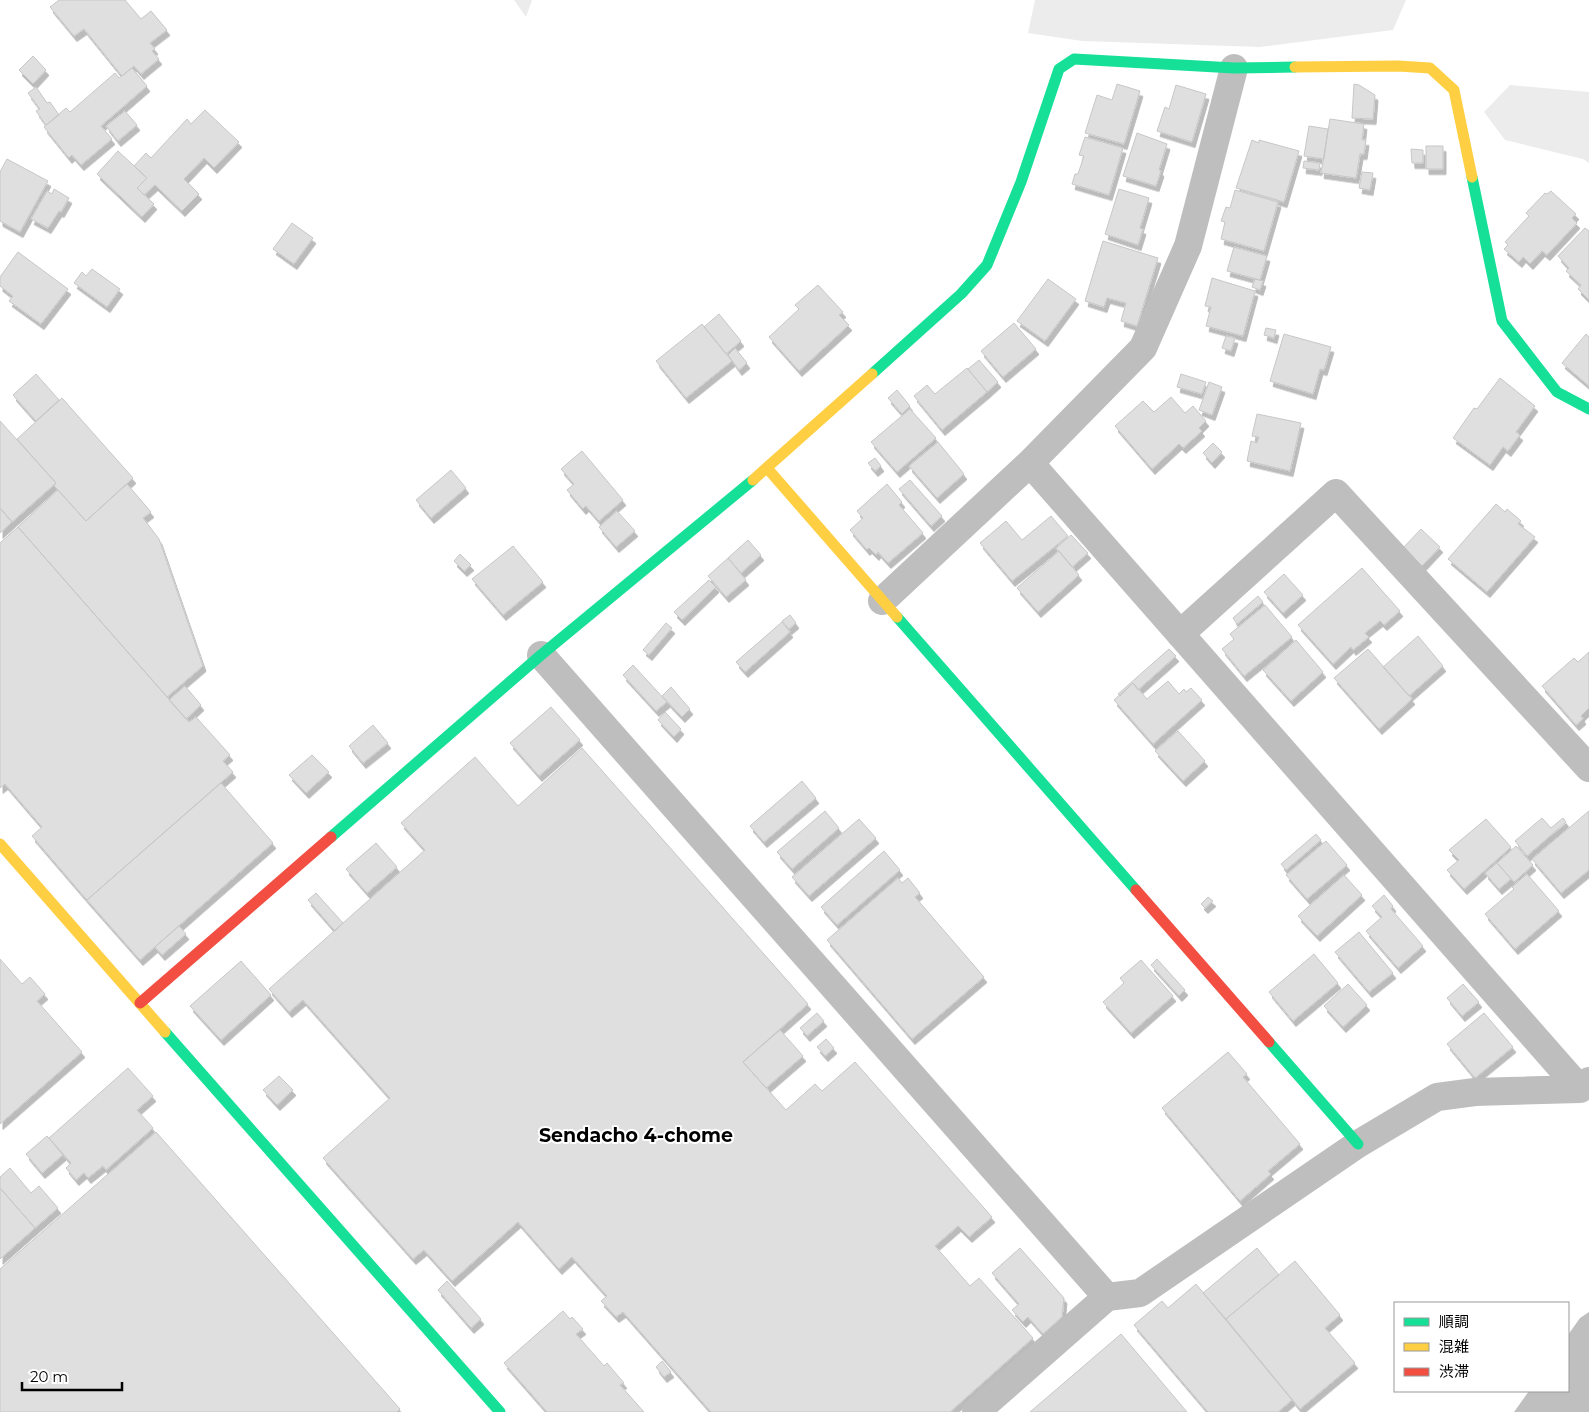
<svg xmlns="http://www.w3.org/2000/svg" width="1589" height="1412" viewBox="0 0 1589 1412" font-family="Montserrat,'Noto Sans JP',sans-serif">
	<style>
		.green { fill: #ececec }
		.water { fill: #bfbfbf }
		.building { fill: #dfdfdf; stroke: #c7c7c7; filter: url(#shadow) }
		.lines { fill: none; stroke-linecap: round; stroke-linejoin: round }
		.street { stroke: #bebebe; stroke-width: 28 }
		.fast { stroke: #16e098; stroke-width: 11 }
		.slow { stroke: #ffcf43; stroke-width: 11 }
		.jam { stroke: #f24e42; stroke-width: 11 }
		.labels { text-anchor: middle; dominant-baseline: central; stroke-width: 4; stroke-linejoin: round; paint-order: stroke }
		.neighbourhood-label { font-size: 19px; font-weight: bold; fill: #000; stroke: #fff }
	</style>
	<defs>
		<filter id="shadow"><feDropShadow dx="3" dy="5.5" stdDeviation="0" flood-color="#0004"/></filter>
	</defs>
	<rect width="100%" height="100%" fill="#fff"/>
	<path class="green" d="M514,0H532L526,17Z
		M1035,0H1406L1393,30L1260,47L1082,41L1028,33Z
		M1510,85L1589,92V163L1583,159L1505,140L1484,112Z"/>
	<path class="water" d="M1589,1312V1412H1514L1529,1391H1568V1335L1580,1318Z"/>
	<path class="building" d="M59,0H125L141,19L151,11L167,30L150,43L155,49L152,51L159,59L141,74L134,66L122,76L84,29L74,36L50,7Z
		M33,56L46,70L33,84L19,70Z
		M132,68L147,86L101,126L112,139L81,165L72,155L69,158L44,127L66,108L70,112L115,73L119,78Z
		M1117,84L1140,91L1124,144L1085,133L1097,95L1112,100Z
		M1354,84L1359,85L1375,95L1373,119L1352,118Z
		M1176,85L1206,94L1192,142L1157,131L1165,107L1169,109Z
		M36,87L47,103L50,102L59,115L46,125L36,111L40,109L28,93Z
		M205,110L239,142L214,168L204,158L184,179L199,194L182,211L155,185L144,195L137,188L147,178L134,166L146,153L151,158L187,119L191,124Z
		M125,111L137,125L118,141L106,126Z
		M1330,119L1364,124L1362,140H1366L1364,154H1360L1356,178L1321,173Z
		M1309,126L1328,129L1324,159L1304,156Z
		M1137,133L1167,144L1159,170L1161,171L1156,186L1123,176Z
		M1085,137L1123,148L1109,195L1072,184L1075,174H1078L1084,156L1079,155Z
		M1252,140L1259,143V140L1299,151L1284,202L1236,188Z
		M1426,146H1443V169H1426Z
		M1411,149L1423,150V163H1412Z
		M118,151L147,178L137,188L154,204L142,217L97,174Z
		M7,159L48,181L20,232L0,221V172Z
		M1304,161L1320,163L1319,170L1303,168Z
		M1362,172L1373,173L1370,190L1359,188Z
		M54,189L69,198L61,212L59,211L48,228L31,219L47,191L52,194Z
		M1119,189L1149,198L1140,228L1143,229L1138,245L1105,234Z
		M1235,190L1278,202L1264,251L1221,239L1225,222L1221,221L1226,207L1230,208Z
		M1551,191L1576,214L1572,218L1577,223L1547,255L1542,251L1530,264L1523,257L1519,262L1504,249L1508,245L1505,242L1529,216L1526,213L1545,193L1547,194Z
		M292,223L313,238L294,264L273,249Z
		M1585,228L1589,231V300L1578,289L1581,285L1566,271L1569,268L1558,256Z
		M1103,241L1158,258L1137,326L1121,321L1126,303L1107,298L1104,307L1085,301Z
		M1234,247L1267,256L1260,280L1227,271Z
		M18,252L68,289L41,324L9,301L13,296L0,286V277Z
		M92,269L120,289L107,307L74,283L82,272L86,276Z
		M1212,278L1255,291L1243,336L1206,326L1211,307L1205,306Z
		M1048,279L1076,299L1045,341L1017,321Z
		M1255,279L1263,281L1260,290L1252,287Z
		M818,285L843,312L839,315L849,325L799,371L769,337L799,309L795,305Z
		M719,314L741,341L726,354L704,327Z
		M1014,323L1036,349L1003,377L981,351Z
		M702,324L732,361L686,398L656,361Z
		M1266,328L1276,330L1274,338L1264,335Z
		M1284,334L1331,347L1324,370L1320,369L1313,394L1270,381Z
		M1586,334L1589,337V386L1562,363Z
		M1226,336L1235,338L1231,351L1222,348Z
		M735,348L747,363L739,370L728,355Z
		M979,360L998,382L987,392L968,369Z
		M967,368L987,392L942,430L914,396L927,385L935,394Z
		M36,374L59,400L36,421L13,395Z
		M1181,374L1206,382L1202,394L1177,387Z
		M1500,378L1535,406L1516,432L1520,435L1508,451L1503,447L1490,465L1453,438L1474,408L1477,409Z
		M1209,382L1222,387L1212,415L1199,410Z
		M897,390L910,406L902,414L888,398Z
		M1171,397L1185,413L1193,406L1206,421L1199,428L1202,431L1183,448L1179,444L1152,469L1115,426L1143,401L1154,412Z
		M62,398L133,478L86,521L58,490L54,486L56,483L17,439Z
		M910,409L936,438L897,472L871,442Z
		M1257,414L1301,423L1290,471L1247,461L1251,441L1257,443L1259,437L1252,436Z
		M0,421L56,483L12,522L0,508Z
		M938,442L964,474L937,498L909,466Z
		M1213,443L1222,452L1212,463L1203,453Z
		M582,451L623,500L599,521L586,506L583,509L567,490L574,484L561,469Z
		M875,458L881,466L875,471L868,463Z
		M451,470L466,488L431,518L416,500Z
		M910,480L942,516L931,526L899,489Z
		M127,484L151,512L143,518L159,539L203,666L167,697L18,527L58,490L86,521Z
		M887,484L902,502L899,505L923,533L888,563L878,552L876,555L869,548L867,550L850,530L863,518L857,511Z
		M1496,504L1505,512L1507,509L1521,521L1518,524L1535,537L1487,592L1448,559Z
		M0,508L12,522L0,533Z
		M617,511L635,531L616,547L599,527Z
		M1051,516L1068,536L1012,581L980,543L1006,521L1022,540Z
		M18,527L189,722L196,717L230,755L223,761L233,772L87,900L32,836L42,827L5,784L0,788V543Z
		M1421,529L1440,547L1422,566L1403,548Z
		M1071,535L1088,553L1072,567L1056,548Z
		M748,540L761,555L741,573L728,558Z
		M513,546L543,582L503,615L472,579Z
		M1059,551L1079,575L1038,612L1017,588Z
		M460,554L471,565L464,571L454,561Z
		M728,558L746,580L726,597L708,576Z
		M1362,568L1400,611L1384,625L1380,621L1365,633L1369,637L1353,650L1351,647L1333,664L1298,625Z
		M1284,574L1303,595L1283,613L1264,592Z
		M709,580L716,587L682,620L674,612Z
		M1258,596L1263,602L1237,624L1233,618Z
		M1265,605L1292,637L1244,676L1222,649L1234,639L1230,634Z
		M790,615L796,623L789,629L782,621Z
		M782,622L790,632L745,672L736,662Z
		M666,623L672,628L649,655L643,650Z
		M1418,636L1443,666L1409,696L1383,667Z
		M1296,640L1323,672L1291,701L1263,670Z
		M1169,649L1176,656L1138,690L1133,683L1120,696L1118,694Z
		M1368,649L1412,699L1379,729L1334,678Z
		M1589,652V708L1581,716L1583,719L1576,725L1542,686L1574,658L1578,662Z
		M633,665L667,702L656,711L623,675Z
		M1168,681L1179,694L1184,689L1186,692L1191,688L1202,700L1153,744L1114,700L1133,683L1147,699Z
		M185,686L201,705L186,719L169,700Z
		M671,687L690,709L682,717L662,696Z
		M551,707L580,740L539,776L510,743Z
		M665,712L681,729L674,737L658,720Z
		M373,725L388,743L363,763L349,746Z
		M1178,731L1205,761L1183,781L1155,751Z
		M582,748L808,1004L743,1062L786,1110L815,1084L822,1091L855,1062L992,1217L969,1237L958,1226L935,1246L970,1286L979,1278L1033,1338L950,1412H711L623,1312L616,1317L601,1301L607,1296L572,1257L559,1269L518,1222L452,1281L424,1250L413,1259L323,1158L390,1098L303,1000L289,1012L269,989L425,850L401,823L475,757L518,806Z
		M312,755L329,772L306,793L289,775Z
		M802,781L816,798L764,842L750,826Z
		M221,783L273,843L140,960L87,900Z
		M825,811L839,828L792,869L777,852Z
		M1589,811V870L1561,893L1532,859Z
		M1542,818L1551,828L1563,818L1566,822L1527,856L1515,841Z
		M859,819L876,838L809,896L792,877Z
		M1486,819L1511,847L1464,889L1447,870L1459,860L1449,850Z
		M1316,834L1321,840L1286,870L1281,864Z
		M1326,841L1347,865L1307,899L1286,875Z
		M376,843L397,867L367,893L346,869Z
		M1516,846L1533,865L1514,882L1497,863Z
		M884,851L900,870L837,925L821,907Z
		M1497,863L1511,879L1499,889L1485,873Z
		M1527,874L1559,911L1515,949L1485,914L1514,889L1512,887Z
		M1344,875L1362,895L1317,936L1298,916Z
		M898,878L902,883L908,878L920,893L915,897L984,977L912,1039L827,940Z
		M316,893L343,923L335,931L308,900Z
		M1384,895L1393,906L1391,909L1423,946L1398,968L1366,931L1382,917L1372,906Z
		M1208,897L1213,901L1205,908L1201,904Z
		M179,926L186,934L162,955L155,947Z
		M1359,932L1393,973L1369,992L1335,952Z
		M1314,954L1338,983L1293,1021L1269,992Z
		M0,959L22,984L30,977L45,994L37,1001L82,1052L0,1124Z
		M1157,959L1185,990L1179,996L1151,965Z
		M1141,960L1173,996L1131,1033L1103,1002L1124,983L1120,978Z
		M241,961L271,995L221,1040L190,1006Z
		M1348,984L1367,1005L1343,1027L1324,1006Z
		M1463,984L1479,1002L1462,1016L1447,998Z
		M817,1013L824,1021L807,1036L800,1028Z
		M1484,1013L1513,1047L1475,1078L1447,1044Z
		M780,1030L803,1056L766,1088L743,1062Z
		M826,1039L834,1048L825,1056L817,1047Z
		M1228,1052L1247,1074L1243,1077L1300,1144L1268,1171L1271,1174L1240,1201L1162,1108Z
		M128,1068L153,1096L137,1110L153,1128L106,1170L103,1166L88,1178L84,1173L76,1180L66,1168L71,1163L49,1138Z
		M279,1076L293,1090L277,1105L263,1090Z
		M156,1132L400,1409L397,1412H0V1269Z
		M47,1136L63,1155L42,1173L26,1154Z
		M10,1168L31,1193L39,1186L58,1208L35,1228L0,1188V1177Z
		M0,1188L35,1228L0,1259Z
		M1020,1248L1064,1298L1062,1317L1043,1334L1028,1317L1023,1322L1012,1310L1019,1304L992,1273Z
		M1257,1248L1279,1275L1226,1319L1203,1293Z
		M1295,1261L1340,1315L1325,1328L1355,1363L1300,1409L1226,1319Z
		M447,1281L481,1319L471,1328L438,1290Z
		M1196,1284L1292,1400L1278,1412H1208L1134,1325L1162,1301L1168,1308Z
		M563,1311L570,1319L572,1317L583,1329L576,1334L604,1366L607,1363L624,1383L620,1385L644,1412H547L504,1363Z
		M1121,1334L1187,1412H1030Z
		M662,1361L671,1372L664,1377L656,1367Z"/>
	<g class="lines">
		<path class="street" d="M1030,463L1580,1089
			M882,601L1030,463L1143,348L1188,246L1234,68
			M1180,634L1336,493L1589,768
			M541,655L1107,1297
			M976,1412L1107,1297L1140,1293L1358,1144L1437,1097L1475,1092L1580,1089L1589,1081"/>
		<path class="fast" d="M1472,177L1502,321L1557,392L1589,409
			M872,374L961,294L987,265L1021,182L1059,69L1074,59L1234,68L1295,67
			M897,617L1136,890
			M331,837L541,655L753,480
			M165,1032L500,1412
			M1269,1042L1358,1144"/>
		<path class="slow" d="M1295,67L1398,66L1430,68L1454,90L1472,177
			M767,468L897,617
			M753,480L872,374
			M0,844L165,1032"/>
		<path class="jam" d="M1136,890L1269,1042
			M140,1003L331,837"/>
	</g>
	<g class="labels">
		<g class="neighbourhood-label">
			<text x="636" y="1135">Sendacho 4-chome</text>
		</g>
	</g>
	<rect x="1394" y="1302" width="175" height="90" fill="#ffffff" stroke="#999999"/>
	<rect x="1404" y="1318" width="25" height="8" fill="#16e098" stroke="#999999"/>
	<text x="1439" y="1327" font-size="15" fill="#000000">順調</text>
	<rect x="1404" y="1343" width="25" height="8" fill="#ffcf43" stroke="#999999"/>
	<text x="1439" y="1352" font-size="15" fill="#000000">混雑</text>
	<rect x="1404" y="1368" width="25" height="8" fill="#f24e42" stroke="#999999"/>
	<text x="1439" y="1377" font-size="15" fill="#000000">渋滞</text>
	<path d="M22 1382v8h100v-8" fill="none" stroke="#000000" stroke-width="2.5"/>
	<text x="30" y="1382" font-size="15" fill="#000000" stroke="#ffffff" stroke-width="4" paint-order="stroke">20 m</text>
</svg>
